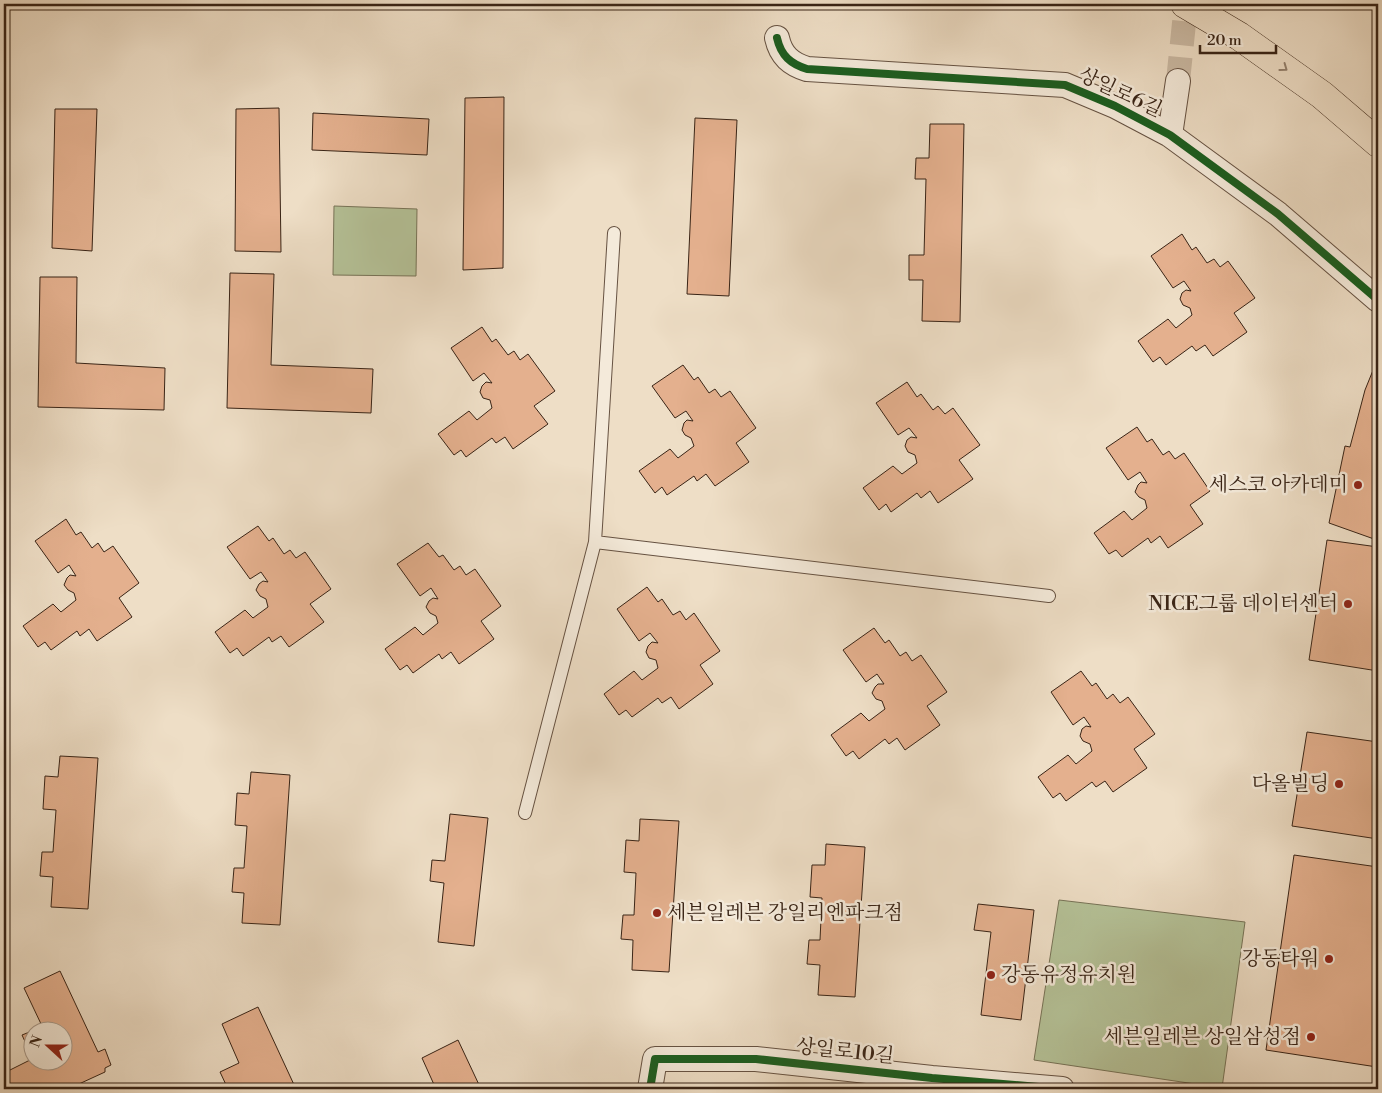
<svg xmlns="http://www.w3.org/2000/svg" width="1382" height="1093" viewBox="0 0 1382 1093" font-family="'Libre Bodoni','Noto Serif KR',serif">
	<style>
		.green { fill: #b5c298; stroke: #777357 }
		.building { fill: #e4b08e; stroke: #392416 }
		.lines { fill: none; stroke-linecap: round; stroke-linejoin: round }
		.minor-tunnel { stroke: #cab9a3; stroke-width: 24; stroke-dasharray: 24 12; stroke-linecap: butt }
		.service-casing { stroke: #665242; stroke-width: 14 }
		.minor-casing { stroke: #665242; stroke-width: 26 }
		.motorway-casing { stroke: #392416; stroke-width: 29 }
		.service { stroke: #f4eada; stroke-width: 12 }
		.minor { stroke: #f4eada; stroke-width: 24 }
		.motorway { stroke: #eedec6; stroke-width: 28 }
		.cycleway-casing { stroke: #f4eada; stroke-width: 11 }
		.cycleway { stroke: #1b5e20; stroke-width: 8 }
		.oneway { stroke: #94816e }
		.poi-dot { fill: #8f2418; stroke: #f4eada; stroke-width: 2 }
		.labels { text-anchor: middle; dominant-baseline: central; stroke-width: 5; stroke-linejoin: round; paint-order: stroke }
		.street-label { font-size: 20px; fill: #392416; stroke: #f4eada }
		.poi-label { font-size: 20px; fill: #392416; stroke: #f4eada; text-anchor: end }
	</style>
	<rect width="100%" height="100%" fill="#eedec6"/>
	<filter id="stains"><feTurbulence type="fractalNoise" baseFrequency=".004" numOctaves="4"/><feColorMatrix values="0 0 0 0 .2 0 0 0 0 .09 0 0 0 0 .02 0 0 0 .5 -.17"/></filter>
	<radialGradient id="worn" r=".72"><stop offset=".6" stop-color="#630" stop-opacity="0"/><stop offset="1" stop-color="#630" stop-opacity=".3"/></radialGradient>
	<path class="green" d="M334,206L417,209L416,276L333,275Z
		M1059,900L1245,922L1222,1088L1034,1060Z"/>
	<path class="building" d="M504,97L503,268L463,270L465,98Z
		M279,108L281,252L235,251L236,109Z
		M55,109H97L92,251L52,248Z
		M313,113L429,119L427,155L312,150Z
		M695,118L737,120L729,296L687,294Z
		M930,124H964L960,322L922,321L923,280H909V255H924L926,179H915L916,158H929Z
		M1182,234L1192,250L1196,247L1207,263L1214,259L1220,267L1228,261L1255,298L1234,313L1247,332L1213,356L1205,345L1196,351L1192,346L1166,365L1160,357L1153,362L1138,341L1168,319L1176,328L1192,315L1190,308L1183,305L1180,299L1182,293L1186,290L1191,291L1184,281L1173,288L1151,256Z
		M230,273L274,274L271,365L373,369L371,413L227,408Z
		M40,277H77L76,363L165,368L164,410L38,407Z
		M482,327L492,342L496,339L508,355L514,351L520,360L528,354L555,391L534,406L548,424L513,449L505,437L496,443L492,438L466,457L461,450L454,455L438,434L469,411L477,420L492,408L490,400L483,398L480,392L482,386L486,382L492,383L484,373L473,381L451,348Z
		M1378,358V538L1374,539L1329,523L1345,446L1350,447L1365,390Z
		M683,365L694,380L698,377L709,393L715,389L721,397L730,391L756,428L736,443L749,462L715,486L706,474L697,481L694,476L667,495L662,487L655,493L639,471L670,449L678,458L694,446L691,438L685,435L682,430L684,423L687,420L693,421L686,411L675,418L652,386Z
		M907,382L917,397L921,394L933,410L938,406L945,414L953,408L980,445L959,460L973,479L938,503L930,491L921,498L917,493L891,512L886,504L879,510L863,488L893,466L902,474L917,463L915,455L908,452L905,446L907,440L911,437L917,438L909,428L898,435L876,403Z
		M1137,427L1147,442L1152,439L1163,455L1169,451L1175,459L1184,453L1210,491L1190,505L1203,524L1168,548L1160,536L1151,543L1148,538L1122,557L1116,550L1109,554L1094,533L1124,511L1132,520L1147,508L1145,500L1139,497L1135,492L1138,485L1141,482L1147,483L1140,472L1128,480L1106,448Z
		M66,519L76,535L81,532L92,548L98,543L104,552L113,546L139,583L119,598L132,617L97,641L89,629L80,636L77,631L51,650L45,642L38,647L23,626L53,604L61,612L76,600L74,593L68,590L64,585L67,578L70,575L76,576L69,565L58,573L35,541Z
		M258,526L269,541L273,538L284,554L290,550L296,558L305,552L331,589L310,604L324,622L289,647L281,636L272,642L269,637L243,656L237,648L230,653L215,632L245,610L253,618L268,607L266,599L260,596L256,590L259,584L263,581L268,582L261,572L250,579L227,547Z
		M1327,540L1378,547V671L1309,660Z
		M428,543L439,557L443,555L454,570L460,566L466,575L475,569L501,606L481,621L494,639L459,664L451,652L442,659L439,654L413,673L407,665L400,670L385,649L415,627L423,635L438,623L436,616L430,613L426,607L429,601L433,598L438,599L431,588L420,596L397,564Z
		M647,587L658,602L662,599L673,615L680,611L686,620L694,613L720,651L700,665L713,684L679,709L671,697L662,703L658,698L632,717L626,710L619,715L604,694L634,671L642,680L658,668L656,660L649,658L646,652L648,646L652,642L658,643L650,633L639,641L617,609Z
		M874,628L885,643L889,640L900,656L906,652L912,661L921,655L947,692L927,706L940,725L905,750L897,738L889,744L885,739L859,759L853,751L846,756L831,735L861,713L869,721L885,709L882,701L876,699L872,693L875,687L878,684H884L877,674L866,682L843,650Z
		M1081,671L1092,686L1096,683L1107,699L1113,694L1120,703L1128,697L1155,734L1134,749L1147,768L1113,792L1105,781L1096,787L1092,782L1066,801L1060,793L1053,798L1038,777L1068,755L1076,764L1092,751L1090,744L1083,741L1080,736L1082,729L1086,726L1091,727L1084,717L1073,725L1051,692Z
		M1307,732L1378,742V839L1292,826Z
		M60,756L98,758L88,909L51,907L53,877L40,876L42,852H53L56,810L43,809L45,776L58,777Z
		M251,772L290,775L280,925L242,923L244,893L232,892L234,868H244L247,826L235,825L237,793L249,794Z
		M450,814L488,818L474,946L438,942L444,883L430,881L432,860L445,861Z
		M640,819L679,821L669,972L632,970L633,940L621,939L623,915H634L636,873L624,872L626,840L639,841Z
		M826,844L865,847L855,997L818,995L820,965L807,964L809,940H820L822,898L810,897L812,865H825Z
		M1294,855L1378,867L1377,1067L1266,1050Z
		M978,904L1034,910L1021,1020L981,1015L991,932L974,930Z
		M60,971L98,1052L105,1049L111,1065L105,1068V1072L68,1089H4V1073L32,1059V1060H62V1030H33L42,1026L24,988Z
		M258,1007L296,1089L303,1086L304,1089H228L220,1072L239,1063L222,1024Z
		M32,1031V1057L22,1035Z
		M458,1040L481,1089H436L422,1058Z"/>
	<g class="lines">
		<path class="minor-tunnel" d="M1178,81L1186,4"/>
		<g class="service-casing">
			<path id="service" d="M595,542L1049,596
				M525,813L595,542L614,233"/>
		</g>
		<g class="minor-casing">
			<path id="minor" d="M777,38C781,56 791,64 807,69L1065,85L1115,106L1170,135L1278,214L1378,300
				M1170,135L1178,81
				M650,1089L655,1059H756L932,1078L1062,1089"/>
		</g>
		<g class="motorway-casing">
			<path id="motorway" d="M1185,4L1239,36L1322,95L1378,143"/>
		</g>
		<use href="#service" class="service"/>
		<use href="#minor" class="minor"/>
		<use href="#motorway" class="motorway"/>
		<g class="cycleway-casing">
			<path id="cycleway" d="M777,38C781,56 791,64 807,69L1065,85L1115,106L1170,135L1278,214L1378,300
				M650,1089L655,1059H756L932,1078L1062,1089"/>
		</g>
		<use href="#cycleway" class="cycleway"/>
	</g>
	<defs><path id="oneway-chevron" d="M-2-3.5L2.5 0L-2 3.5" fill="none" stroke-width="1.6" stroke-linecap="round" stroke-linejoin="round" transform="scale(1.25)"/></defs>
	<use class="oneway" href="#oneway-chevron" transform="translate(1284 68) rotate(36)"/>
	<g class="poi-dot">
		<circle cx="1358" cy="485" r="5"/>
		<circle cx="1348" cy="604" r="5"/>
		<circle cx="1339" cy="784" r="5"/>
		<circle cx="657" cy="913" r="5"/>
		<circle cx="1329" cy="959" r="5"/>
		<circle cx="991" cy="975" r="5"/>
		<circle cx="1311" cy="1037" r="5"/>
	</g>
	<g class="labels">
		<g class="street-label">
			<text transform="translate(1120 93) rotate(25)">상일로6길</text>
			<text transform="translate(845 1052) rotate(6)">상일로10길</text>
		</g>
		<g class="poi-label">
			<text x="1348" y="485">세스코 아카데미</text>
			<text x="1338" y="604">NICE그룹 데이터센터</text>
			<text x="1329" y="784">다올빌딩</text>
			<text x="667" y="913" text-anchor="start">세븐일레븐 강일리엔파크점</text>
			<text x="1319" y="959">강동타워</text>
			<text x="1001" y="975" text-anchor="start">강동유정유치원</text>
			<text x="1301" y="1037">세븐일레븐 상일삼성점</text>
		</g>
	</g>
	<rect width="1382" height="1093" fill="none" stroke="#eedec6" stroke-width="20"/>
	<rect x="5" y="5" width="1372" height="1083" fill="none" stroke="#392416" stroke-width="2.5"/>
	<rect x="10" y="10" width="1362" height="1073" fill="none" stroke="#392416"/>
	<g transform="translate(48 1046) rotate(291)"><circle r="24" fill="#f4eada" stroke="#a99b8c"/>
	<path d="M0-4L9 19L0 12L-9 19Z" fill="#8f2418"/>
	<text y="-8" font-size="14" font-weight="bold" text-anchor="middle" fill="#392416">N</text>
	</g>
	<path d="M1200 45v8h76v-8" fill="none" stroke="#392416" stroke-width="2.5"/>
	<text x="1207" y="45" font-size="15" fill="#392416" stroke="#f4eada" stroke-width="4" paint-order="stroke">20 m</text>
	<rect width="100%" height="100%" filter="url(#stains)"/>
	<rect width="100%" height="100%" fill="url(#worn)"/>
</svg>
